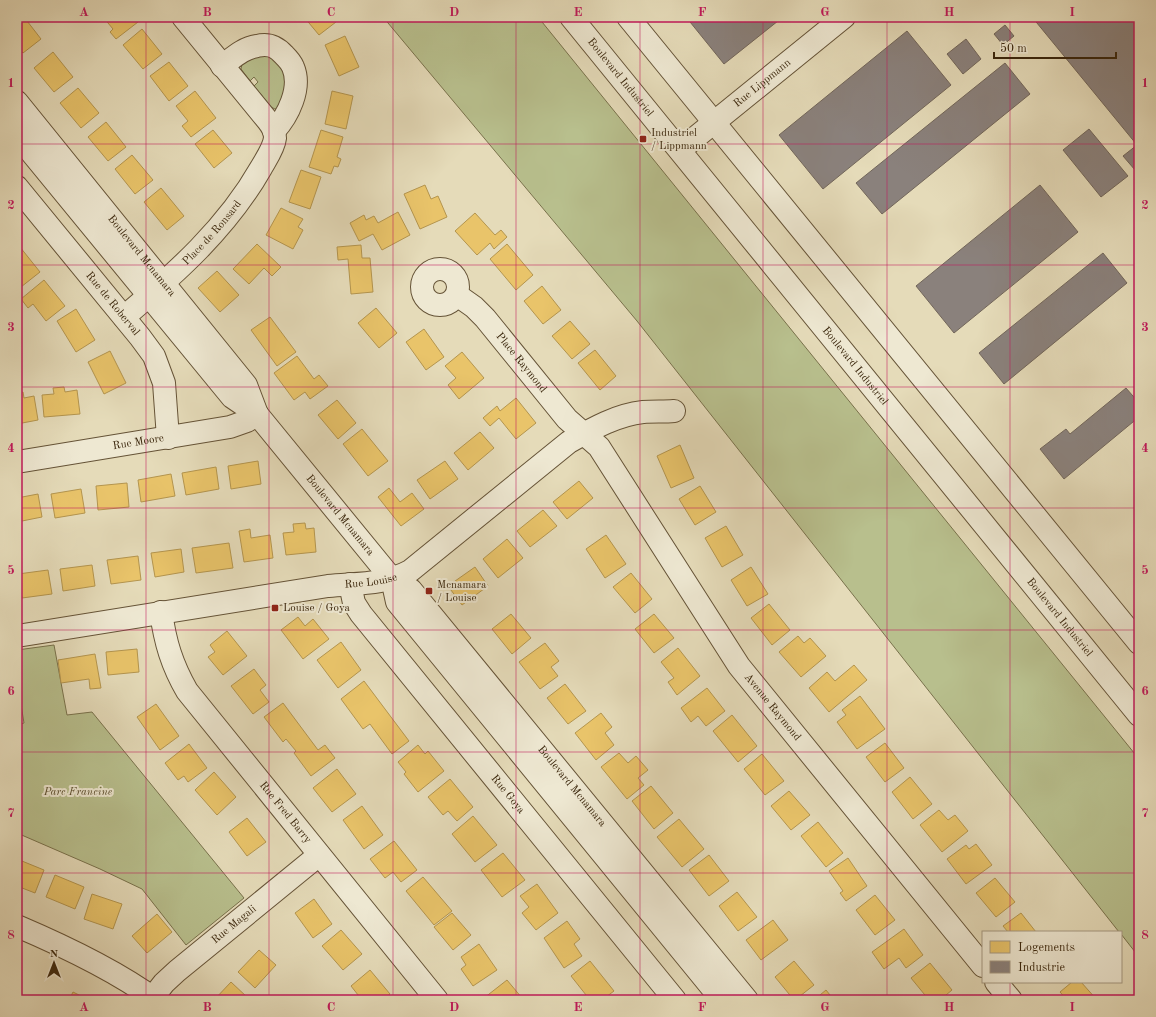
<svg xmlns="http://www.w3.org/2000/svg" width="1156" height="1017" viewBox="0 0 1156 1017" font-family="'Old Standard TT',serif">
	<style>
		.green { fill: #b8bf8d; stroke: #79724c }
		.homes { fill: #e9c46a; stroke: #b4954e }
		.industry { fill: #8a817c; stroke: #72665a }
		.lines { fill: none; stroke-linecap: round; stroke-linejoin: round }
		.minor-casing { stroke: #655337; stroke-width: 24 }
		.minor { stroke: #eee8d2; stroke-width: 22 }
		.grid { fill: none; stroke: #c2185b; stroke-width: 1; stroke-opacity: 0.55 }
		.poi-dot { fill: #8f2418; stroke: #eee8d2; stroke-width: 1.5 }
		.labels { text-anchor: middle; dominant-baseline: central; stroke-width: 4; stroke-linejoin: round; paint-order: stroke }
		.street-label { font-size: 11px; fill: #3a260c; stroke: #eee8d2 }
		.poi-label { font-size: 11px; fill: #3a260c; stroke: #eee8d2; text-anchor: start }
		.park-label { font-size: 11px; font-style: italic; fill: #5a4c2c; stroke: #eee8d2 }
		.neatline { fill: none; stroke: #c2185b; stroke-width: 1.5 }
		.grid-label { font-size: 13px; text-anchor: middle; font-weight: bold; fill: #c2185b }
	</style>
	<rect width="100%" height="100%" fill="#e5dbb9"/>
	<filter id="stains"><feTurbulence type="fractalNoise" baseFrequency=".005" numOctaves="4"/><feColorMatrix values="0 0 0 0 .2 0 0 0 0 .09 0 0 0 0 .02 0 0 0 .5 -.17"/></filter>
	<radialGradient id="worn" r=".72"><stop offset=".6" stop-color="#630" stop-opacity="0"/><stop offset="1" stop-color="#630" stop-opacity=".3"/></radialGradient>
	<path class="green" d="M383,17H538L1139,759V957L1121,934V932H1119L637,321Z
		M259,54L273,55L289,79L278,108L275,109L271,107L254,86L258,82L254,77L250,81L241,69L242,64Z
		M54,645L67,715L92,712L244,898L186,945L142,889L100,869L17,833V725L24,723L17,681V650Z"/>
	<path class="homes" d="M17,17H24L41,39L23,53L17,46Z
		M103,17H134L138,22L116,39L110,32L113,29Z
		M304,17H332L336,22L319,35Z
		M142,29L162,54L143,69L123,45Z
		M345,36L359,67L339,76L325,45Z
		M53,52L73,77L54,92L34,68Z
		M169,62L188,86L169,101L150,76Z
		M78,88L99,113L81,128L60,103Z
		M195,91L216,118L191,137L182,126L188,121L176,106Z
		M332,91L353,96L346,129L325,124Z
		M106,122L126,147L108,161L88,137Z
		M213,130L232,153L214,168L195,144Z
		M321,130L343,137L337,157L341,159L338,167L334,166L331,174L309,167Z
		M132,155L153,180L135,194L115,169Z
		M301,170L321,177L310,209L289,202Z
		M425,185L431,199L438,196L447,217L420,229L404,194Z
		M161,188L184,216L167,230L144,202Z
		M281,208L303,219L298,227L303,230L293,249L266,235Z
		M398,212L410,235L382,250L373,234L359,241L350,223L364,215L366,220L374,216L378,223Z
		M475,213L495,235L501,230L507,237L494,249L490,243L477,255L455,231Z
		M257,244L281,267L272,276L264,268L249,284L233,269Z
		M507,244L533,275L516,290L490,259Z
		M361,245L362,258H370L373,292L351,294L348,259L338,260L337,247Z
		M20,247L40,272L21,287L17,282V249Z
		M217,271L239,295L220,312L198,288Z
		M44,280L65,306L46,321L33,304L28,308L21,299Z
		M542,286L561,310L543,324L524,301Z
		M376,308L397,333L379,348L358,323Z
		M76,309L95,340L76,352L57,321Z
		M270,317L296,352L277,366L251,330Z
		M570,321L590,344L572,359L552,336Z
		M424,329L444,357L426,370L406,342Z
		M595,350L616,376L600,390L578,363Z
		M110,351L126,383L104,394L88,362Z
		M462,352L484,378L459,399L448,385L456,378L445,366Z
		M297,356L314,379L319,375L328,386L310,399L305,392L294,400L274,373Z
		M64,387L65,392L77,390L80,414L44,417L42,395L54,394L53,388Z
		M23,392L24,398L34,396L38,420L17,424V393Z
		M516,398L536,423L516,439L499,418L490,426L483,418L497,406L500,411Z
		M337,400L356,423L338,439L318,415Z
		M362,429L388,461L368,476L343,444Z
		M480,432L494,448L468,470L454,453Z
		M680,445L694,478L671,488L657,456Z
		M258,461L261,484L231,489L228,466Z
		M445,461L458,479L430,499L417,480Z
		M216,467L219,489L186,495L182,473Z
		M171,474L175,496L141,502L138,480Z
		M579,481L593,498L567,519L553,502Z
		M127,483L129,507L98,510L96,486Z
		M700,486L716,512L695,525L679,499Z
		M389,488L400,502L412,493L424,509L401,526L378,497Z
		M81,489L85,513L55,518L51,494Z
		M38,494L42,517L17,522V498Z
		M543,510L557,526L530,547L517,531Z
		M305,523L306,529L314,528L316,552L286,555L283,533L294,532L293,524Z
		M726,526L743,555L722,567L705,538Z
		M250,529L251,538L270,535L273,558L244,562L239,531Z
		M606,535L626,564L605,578L586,549Z
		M507,539L523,558L498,578L483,559Z
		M229,543L233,568L196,573L192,548Z
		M181,549L184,572L155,577L151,553Z
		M138,556L141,580L111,584L107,560Z
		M92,565L95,586L63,591L60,569Z
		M475,567L488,586L462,605L448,586Z
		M751,567L768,594L747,606L731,580Z
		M48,570L52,594L22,598L18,574Z
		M631,573L652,599L635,613L613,587Z
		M769,604L790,630L772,645L751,618Z
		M511,614L531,638L512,654L492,629Z
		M654,614L674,638L654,653L635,629Z
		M298,617L305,626L313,619L329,639L303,659L281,630Z
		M227,631L247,656L223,675L208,657L215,652L210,645Z
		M798,636L804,643L810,638L826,656L801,677L779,652Z
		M341,642L361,670L338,688L317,660Z
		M545,643L559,661L551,667L558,676L540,689L519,662Z
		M678,648L700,676L677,695L668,682L674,678L661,662Z
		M137,649L139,672L108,675L106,652Z
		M95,654L101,688L90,689L89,679L61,683L58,660Z
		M854,665L867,680L829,712L809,688L827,672L835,681Z
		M254,669L266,685L260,690L269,702L253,714L231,686Z
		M364,681L409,741L392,754L370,724L363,729L341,699Z
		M565,684L586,711L568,724L547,698Z
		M707,688L725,711L706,726L698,716L691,722L681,708Z
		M860,696L885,729L857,749L837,722L846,715L842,710Z
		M283,703L318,750L325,745L335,758L311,776L294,753L296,751L286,739L283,742L264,717Z
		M156,704L179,736L160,750L137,717Z
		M601,713L612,727L605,733L614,745L596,760L575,733Z
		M732,715L757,746L738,762L713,731Z
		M885,743L904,768L885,782L866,757Z
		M189,744L207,768L188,782L184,776L178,780L165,763Z
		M418,745L425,754L428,751L444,771L418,792L404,774L406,772L398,762Z
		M619,753L628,763L636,756L648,770L638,778L644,785L627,799L601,767Z
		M762,754L784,781L765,795L744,769Z
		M337,769L356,794L332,812L313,788Z
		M214,772L236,797L217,815L195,790Z
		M910,777L932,804L913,819L892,792Z
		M450,779L473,807L457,821L448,811L443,815L428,797Z
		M651,786L673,813L654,829L632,801Z
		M789,791L810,815L791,830L771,806Z
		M362,806L383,835L364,849L343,820Z
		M939,810L948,820L955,815L968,831L942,852L920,825Z
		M473,816L497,845L475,862L452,834Z
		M247,818L266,842L247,856L229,832Z
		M679,819L704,849L682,867L657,837Z
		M818,822L843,853L826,867L801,836Z
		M394,841L417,870L401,882L393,872L385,878L370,859Z
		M976,844L992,865L966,884L947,859L966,845L969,849Z
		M503,853L525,880L502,897L481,870Z
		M709,855L729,881L709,896L689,870Z
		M848,858L867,886L846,901L840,893L843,891L829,871Z
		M17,859L44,870L35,893L17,886Z
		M55,875L84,887L75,909L46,897Z
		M423,877L452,911L434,925L406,891Z
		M995,878L1015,902L996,917L976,893Z
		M537,884L558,913L536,930L522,913L529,907L520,896Z
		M737,892L757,917L738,931L719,906Z
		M92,894L122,904L113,929L84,919Z
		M875,895L895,920L875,935L856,910Z
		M314,899L332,924L313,938L295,913Z
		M452,913L471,935L453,950L434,927Z
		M1021,913L1036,932H1008L1003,926Z
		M157,914L172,932L147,953L132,936Z
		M773,920L788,940L761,960L746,940Z
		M567,921L580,939L574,944L582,956L564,968L544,938Z
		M904,929L923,955L906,968L899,958L884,969L872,952Z
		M341,930L362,954L343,970L322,946Z
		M479,944L497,970L473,986L461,969L466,965L461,957Z
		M259,950L276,965L255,988L238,972Z
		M590,961L614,991L602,1000H590L571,976Z
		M794,961L814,985L795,1000H794L775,977Z
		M930,963L952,990L940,1000H929L911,978Z
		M370,970L390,994L382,1000H362L351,986Z
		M507,980L522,998L519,1000H485L484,998Z
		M231,982L248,998L246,1000H214Z
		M1072,982H1081L1097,1000H1067L1060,992Z
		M826,990L834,1000H814Z
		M73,992L89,1000H69Z"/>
	<path class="industry" d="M686,17H783L724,64Z
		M1032,17H1139V167L1135,170L1123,156L1137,145Z
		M1005,25L1014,36L1003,45L994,34Z
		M907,31L951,85L823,189L779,135Z
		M966,39L981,59L963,74L947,54Z
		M1005,63L1030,94L882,214L856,183Z
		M1089,129L1128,176L1101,197L1063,150Z
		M1040,185L1078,232L954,333L916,286Z
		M1103,253L1127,283L1004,384L979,353Z
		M1126,388L1139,403V417L1064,479L1040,449L1066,429L1070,434Z"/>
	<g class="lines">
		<g class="minor-casing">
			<g id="minor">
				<path id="s1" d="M571,17L1139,715"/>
				<path d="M628,17L1139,643"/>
				<path d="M222,66C233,58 243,48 257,46C268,43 276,46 284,55C287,58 291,62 293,67C302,88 288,116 274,131"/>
				<path id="s2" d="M17,102L246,385L257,414"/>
				<path id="s3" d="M17,135L232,397L257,414L392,579L411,590L747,1000"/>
				<path id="s4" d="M680,150L844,17"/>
				<path id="s5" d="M17,187L140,337L154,356L164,383L168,438"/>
				<circle cx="440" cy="287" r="18"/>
				<path id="s6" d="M457,295L474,307L485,318L567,419L599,447L739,666L983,966"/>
				<path id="s7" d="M124,317C176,273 227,228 261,168C266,159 274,148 275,138C275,131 272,126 268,121L183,17"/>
				<path id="s8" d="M17,462L230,427L247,421L257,414"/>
				<path d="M392,579L397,602L722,1000"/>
				<path id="s9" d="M350,584L354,603L361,614L675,1000"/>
				<path id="s10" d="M161,612C165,642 172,665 187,691L437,1000"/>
				<path id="s11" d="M17,636L328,586C357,583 384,585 410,571L569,442C592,429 616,415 643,412C654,411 664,412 674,411"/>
				<path d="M17,926C64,946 115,970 156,1000"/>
				<path d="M996,982L1011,1000"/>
				<path id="s12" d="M153,997L164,983L177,971L319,855"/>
			</g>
		</g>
		<use href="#minor" class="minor"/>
	</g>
	<path class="grid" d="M146,17V1000M269,17V1000M393,17V1000M516,17V1000M640,17V1000M763,17V1000M887,17V1000M1010,17V932M17,144H1139M17,265H1139M17,387H1139M17,508H1139M17,630H1139M17,752H1139M17,873H1139M1010,982V1000"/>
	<g class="poi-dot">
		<rect x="639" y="135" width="8" height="8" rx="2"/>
		<rect x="425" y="587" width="8" height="8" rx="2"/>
		<rect x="271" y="604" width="8" height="8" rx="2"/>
	</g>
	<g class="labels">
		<g class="street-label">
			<text stroke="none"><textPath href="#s1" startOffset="78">Boulevard Industriel</textPath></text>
			<text stroke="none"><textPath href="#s4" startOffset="106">Rue Lippmann</textPath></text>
			<text stroke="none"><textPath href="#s7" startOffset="122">Place de Ronsard</textPath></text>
			<text stroke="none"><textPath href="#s2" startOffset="198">Boulevard Mcnamara</textPath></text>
			<text stroke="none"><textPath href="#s5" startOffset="151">Rue de Roberval</textPath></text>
			<text stroke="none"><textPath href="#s6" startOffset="94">Place Raymond</textPath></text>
			<text stroke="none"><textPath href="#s1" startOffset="450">Boulevard Industriel</textPath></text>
			<text stroke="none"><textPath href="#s8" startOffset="123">Rue Moore</textPath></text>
			<text stroke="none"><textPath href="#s3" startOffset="500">Boulevard Mcnamara</textPath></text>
			<text stroke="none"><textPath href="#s11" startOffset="358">Rue Louise</textPath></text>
			<text stroke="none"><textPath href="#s1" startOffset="774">Boulevard Industriel</textPath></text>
			<text stroke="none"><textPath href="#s6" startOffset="522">Avenue Raymond</textPath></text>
			<text stroke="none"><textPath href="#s3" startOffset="858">Boulevard Mcnamara</textPath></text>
			<text stroke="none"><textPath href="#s9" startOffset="265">Rue Goya</textPath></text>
			<text stroke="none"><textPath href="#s10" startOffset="240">Rue Fred Barry</textPath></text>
			<text stroke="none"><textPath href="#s12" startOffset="109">Rue Magali</textPath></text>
		</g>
		<g class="poi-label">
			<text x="651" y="133">Industriel<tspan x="651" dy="13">/ Lippmann</tspan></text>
			<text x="437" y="585">Mcnamara<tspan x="437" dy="13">/ Louise</tspan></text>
			<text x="283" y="608">Louise / Goya</text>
		</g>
		<g class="park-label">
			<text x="78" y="792">Parc Francine</text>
		</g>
	</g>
	<rect width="1156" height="1017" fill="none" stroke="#e5dbb9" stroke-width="44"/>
	<rect x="982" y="931" width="140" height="52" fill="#eee8d2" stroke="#a69a83"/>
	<rect x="990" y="941" width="20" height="12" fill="#e9c46a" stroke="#a69a83"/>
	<text x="1018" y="951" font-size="12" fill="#3a260c">Logements</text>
	<rect x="990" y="961" width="20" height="12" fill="#8a817c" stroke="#a69a83"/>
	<text x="1018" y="971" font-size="12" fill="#3a260c">Industrie</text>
	<g transform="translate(54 963)" stroke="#eee8d2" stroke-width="3" paint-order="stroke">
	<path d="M0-3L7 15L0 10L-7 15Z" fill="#3a260c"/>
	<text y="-6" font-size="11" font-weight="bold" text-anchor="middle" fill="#3a260c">N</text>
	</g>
	<path d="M994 52v6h122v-6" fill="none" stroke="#3a260c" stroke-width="2"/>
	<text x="1000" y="52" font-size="12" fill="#3a260c" stroke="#eee8d2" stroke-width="3" paint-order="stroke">50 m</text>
	<rect x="22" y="22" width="1112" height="973" class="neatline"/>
	<g class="grid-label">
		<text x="84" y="16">A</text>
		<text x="207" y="16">B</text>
		<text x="331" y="16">C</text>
		<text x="454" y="16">D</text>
		<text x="578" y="16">E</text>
		<text x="702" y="16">F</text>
		<text x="825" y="16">G</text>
		<text x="949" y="16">H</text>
		<text x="1072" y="16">I</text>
		<text x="11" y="87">1</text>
		<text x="1145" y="87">1</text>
		<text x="11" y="209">2</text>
		<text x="1145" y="209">2</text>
		<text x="11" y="331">3</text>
		<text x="1145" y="331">3</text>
		<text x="11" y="452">4</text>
		<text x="1145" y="452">4</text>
		<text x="11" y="574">5</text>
		<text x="1145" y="574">5</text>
		<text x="11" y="695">6</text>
		<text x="1145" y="695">6</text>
		<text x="11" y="817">7</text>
		<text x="1145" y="817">7</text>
		<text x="11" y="939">8</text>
		<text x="1145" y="939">8</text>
		<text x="84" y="1011">A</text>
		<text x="207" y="1011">B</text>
		<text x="331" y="1011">C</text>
		<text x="454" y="1011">D</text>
		<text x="578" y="1011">E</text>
		<text x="702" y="1011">F</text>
		<text x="825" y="1011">G</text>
		<text x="949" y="1011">H</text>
		<text x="1072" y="1011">I</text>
	</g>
	<rect width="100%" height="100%" filter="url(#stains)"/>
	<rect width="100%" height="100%" fill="url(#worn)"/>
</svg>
